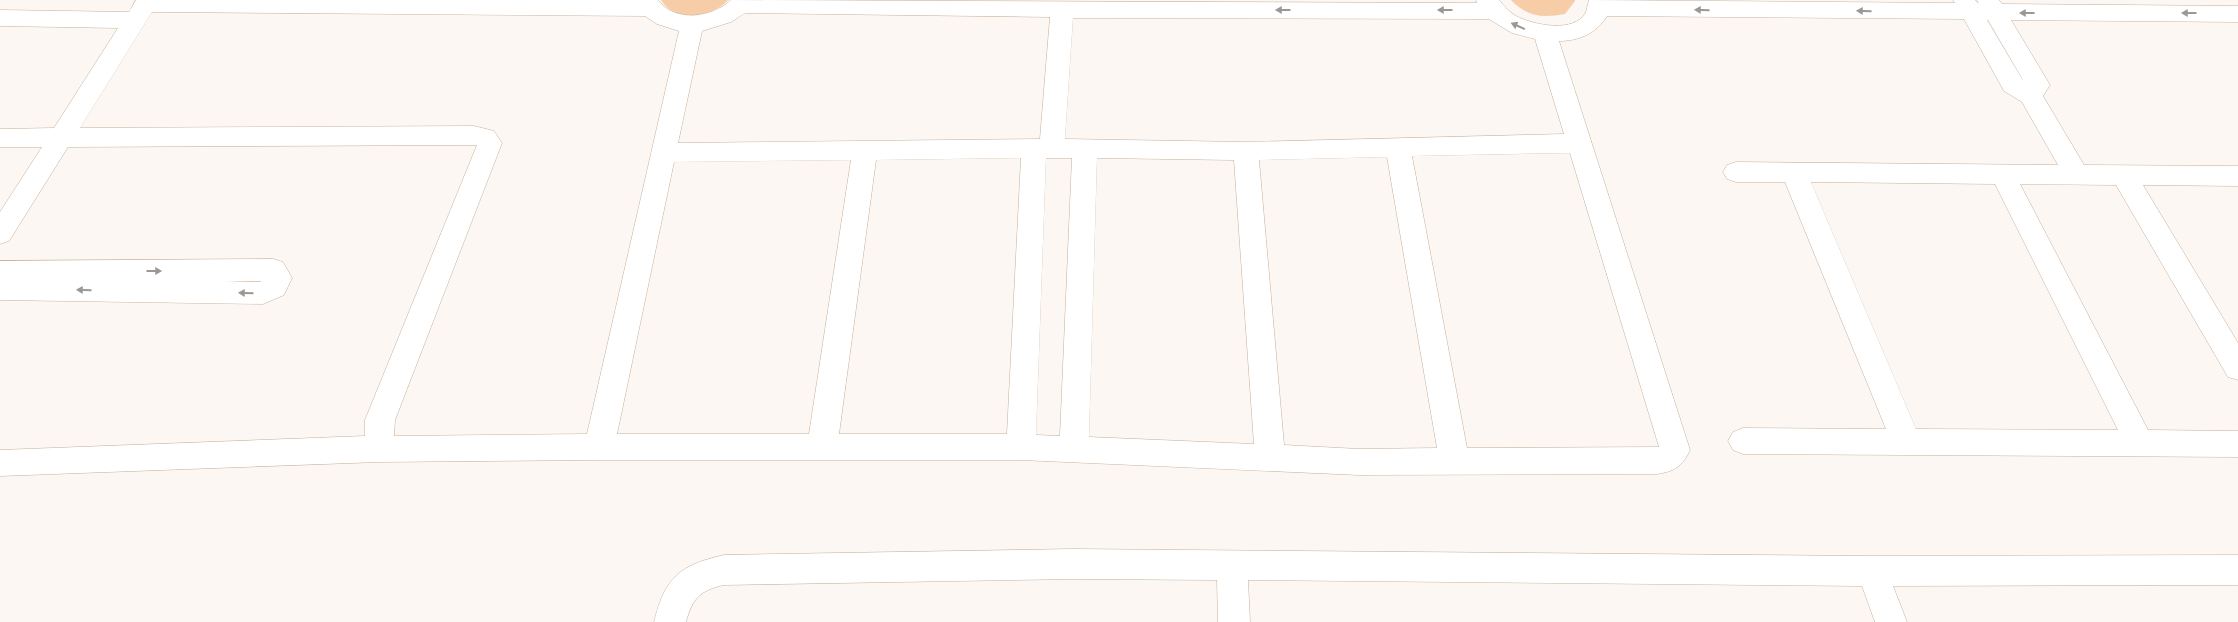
<svg xmlns="http://www.w3.org/2000/svg" width="2238" height="622" viewBox="0 0 2238 622" font-family="'DM Sans',sans-serif">
	<style>
		.green { fill: #f7cda7 }
		.lines { fill: none; stroke-linecap: round; stroke-linejoin: round }
		.minor-casing { stroke: #c6af9a; stroke-width: 1 }
		.minor { fill: #fff; fill-rule: evenodd }
		.oneway { fill: #9c9792 }
	</style>
	<rect width="100%" height="100%" fill="#fcf7f2"/>
	<path class="green" d="M661,0H728C712,18 675,23 661,0Z
		M1511,0H1575V1L1565,14C1543,18 1527,17 1511,0Z"/>
	<g class="lines">
		<g class="minor-casing">
			<path id="minor" d="M136,0H658C675,23 712,18 731,0L1477,3L1476,0H1499C1504,6 1509,12 1516,16C1533,25 1575,34 1586,12C1587,8 1588,4 1589,0L1955,3L1953,0H1975L1979,4L1977,0H1999L2002,4L2238,6V22L2011,20L2050,85L2043,96L2084,165L2238,166V186L2143,185L2238,343V380L2228,377L2116,185L2020,184L2148,430L2238,431V457L1743,454L1733,450L1728,441L1733,432L1743,428L1886,429L1785,182H1736L1727,179L1723,172L1727,165L1736,162L2058,165L2022,102L2004,91L1964,19L1607,16C1597,33 1579,41 1559,41L1690,450C1682,467 1675,471 1657,474L1359,475L1021,460H599L379,462L0,476V450L365,436V420L477,145L68,147L9,241L0,244V212L42,147H0V129L54,128L118,28L0,26V10L129,12ZM152,12L645,16L657,24L679,31L587,434L394,436L395,420L502,143L494,131L474,126L80,128ZM745,13L1050,17L1040,139L678,143L702,31L731,22ZM1073,18L1489,19L1512,33L1535,39L1564,134L1246,142L1065,139ZM1987,20H1988L2023,80L2022,79ZM1570,153L1659,447L1467,448L1412,156ZM1387,157L1437,448L1359,449L1284,445L1259,160ZM1021,158L1007,434H839L876,160ZM1046,158H1072L1060,436L1036,435ZM1097,158L1234,160L1254,444L1089,437ZM851,160L809,434H617L674,162ZM1811,182L1995,184L2118,430L1916,429Z
				M273,259L283,262L292,278L284,295L263,304L0,300V261ZM225,281H261L260,282Z
				M1073,549L1872,556L2238,555V585L1893,586L1907,622H1875L1862,586L1248,580L1250,622H1218L1217,580L1073,579L724,585C701,590 692,598 686,622H654C665,577 680,565 724,555Z"/>
		</g>
		<use href="#minor" class="minor"/>
	</g>
	<defs><path id="oneway-solid" d="M-6-.8H1V-3.2L6.5 0L1 3.2V.8H-6Z" transform="scale(1.25)"/></defs>
	<g class="oneway">
		<use href="#oneway-solid" transform="translate(1283 10) rotate(-180)"/>
		<use href="#oneway-solid" transform="translate(1445 10) rotate(-180)"/>
		<use href="#oneway-solid" transform="translate(1702 10) rotate(-179)"/>
		<use href="#oneway-solid" transform="translate(1864 11) rotate(-179)"/>
		<use href="#oneway-solid" transform="translate(2027 13) rotate(-180)"/>
		<use href="#oneway-solid" transform="translate(2189 13) rotate(-180)"/>
		<use href="#oneway-solid" transform="translate(1518 26) rotate(-156)"/>
		<use href="#oneway-solid" transform="translate(154 271)"/>
		<use href="#oneway-solid" transform="translate(84 290) rotate(-179)"/>
		<use href="#oneway-solid" transform="translate(246 293) rotate(-179)"/>
	</g>
</svg>
